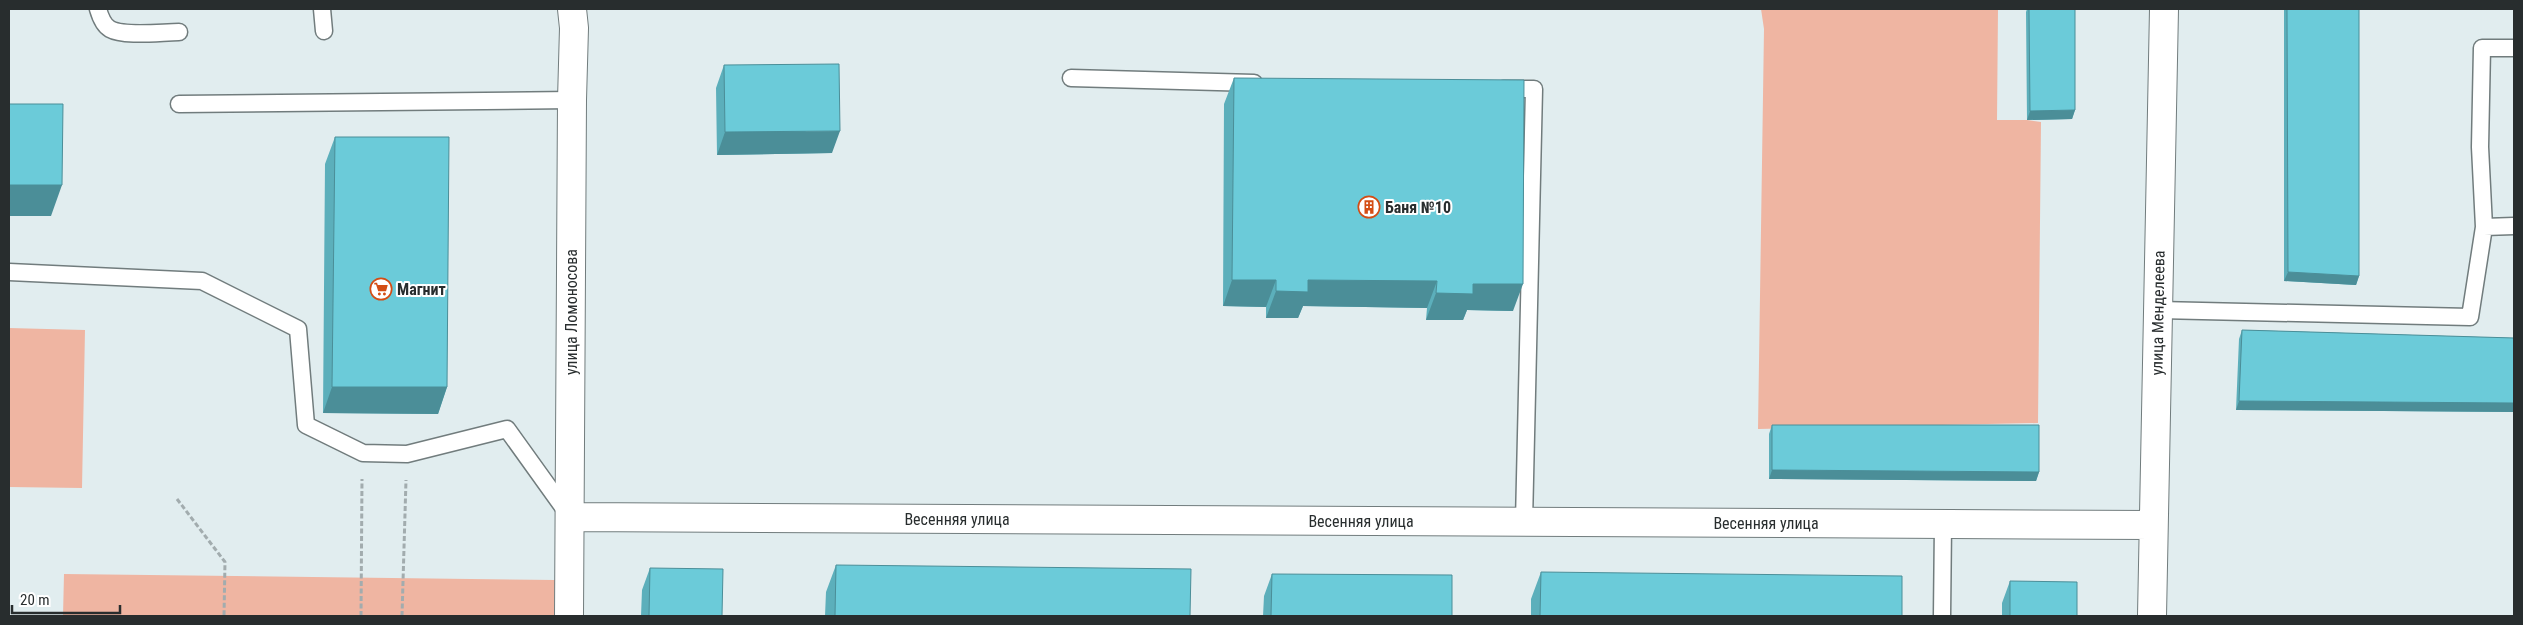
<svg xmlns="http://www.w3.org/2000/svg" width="2523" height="625" viewBox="0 0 2523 625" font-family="'Roboto Condensed',sans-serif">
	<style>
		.green { fill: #efb5a2 }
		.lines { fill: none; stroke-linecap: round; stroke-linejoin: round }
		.lane-casing { stroke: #717c7d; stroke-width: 19 }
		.street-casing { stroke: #717c7d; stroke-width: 30 }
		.path { stroke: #a2acae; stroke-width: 3; stroke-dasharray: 5 2.5; stroke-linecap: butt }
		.lane { stroke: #fff; stroke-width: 16 }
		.street { stroke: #fff; stroke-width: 28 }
		.wall { fill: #5cafbb }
		.shaded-wall { fill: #4b8e98 }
		.building { fill: #6bcbd9; stroke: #4b8e98 }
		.labels { text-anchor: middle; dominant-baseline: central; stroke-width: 4; stroke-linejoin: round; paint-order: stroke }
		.poi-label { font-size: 16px; font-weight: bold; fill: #282d2e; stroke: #fff; text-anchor: start }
		.street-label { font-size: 16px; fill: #282d2e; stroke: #fff }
	</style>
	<rect width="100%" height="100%" fill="#e1edef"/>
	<path class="green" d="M1761,9H1998L1997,120H2027L2041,122L2038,423L1758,429L1764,29Z
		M9,328L85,330L82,488L9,487Z
		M64,574L555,580L554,616H63Z"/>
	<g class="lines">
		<g class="lane-casing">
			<path id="lane" d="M98,9C100,16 103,25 110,29C124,37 162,32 179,32
				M322,9L324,31
				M1071,78L1254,83
				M1503,89H1534L1524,522
				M179,104L572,100
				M2484,227L2514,226
				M9,272L202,281L298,329L306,425L363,453L407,454L507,429L568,514
				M2159,310L2470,317L2484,227L2480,147L2482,48H2514
				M1942,616L1943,524"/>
		</g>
		<g class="street-casing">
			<path id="street" d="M570,517L2153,525
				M569,616L572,100L574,28L572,9
				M2152,616L2164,9"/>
		</g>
		<path class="path" d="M177,499L225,562L224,616
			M361,616L362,479
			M402,616L406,480"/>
		<use href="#lane" class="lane"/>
		<use href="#street" class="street"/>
	</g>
	<path class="wall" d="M2027,9H2075V110L2072,119L2027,120L2026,12Z
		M2284,9H2359V276L2356,285L2284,281Z
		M724,65L832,153L717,155L716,88Z
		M1234,78L1513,311L1467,310L1463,320H1426L1427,308L1303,306L1298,318H1266V307L1223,306L1224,104Z
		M335,137L447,387L438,414L323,413L325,164Z
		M2242,330L2514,338V412L2236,410L2239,339Z
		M1772,425L2039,472L2036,481L1769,479V434Z
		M836,565L1190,616H825L826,592Z
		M650,568L722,616H641L642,590Z
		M1541,572L1902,616H1531V599Z
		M1272,574L1452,616H1263L1264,596Z
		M2010,581L2077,616H2002V603Z"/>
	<path class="shaded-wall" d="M2075,110L2072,119L2027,120L2030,111Z
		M840,131L832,153L717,155L725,132Z
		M9,185H62L51,216H9Z
		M2288,272L2359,276L2356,285L2284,281Z
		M1232,280H1276L1266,307L1223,306Z
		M1308,280L1437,281L1427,308L1303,306L1298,318H1266L1276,291Z
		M1473,284H1523L1513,311L1467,310L1463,320H1426L1436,293Z
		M332,387H447L438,414L323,413Z
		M2239,401L2514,403V412L2236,410Z
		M1772,470L2039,472L2036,481L1769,479Z"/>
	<path class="building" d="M2029,9H2075V110L2030,111Z
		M2287,9H2359V276L2288,272Z
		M839,64L840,131L725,132L724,65Z
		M1234,78L1524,80L1523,284H1473V294L1436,293L1437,281L1308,280V292L1276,291V280H1232Z
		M9,104H63L62,185H9Z
		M335,137H449L447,387H332Z
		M2242,330L2514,338V403L2239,401Z
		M1772,425H2039V472L1772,470Z
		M836,565L1191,569L1190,616H835Z
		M650,568L723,569L722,616H649Z
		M1541,572L1902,576V616H1540Z
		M1272,574L1452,575V616H1271Z
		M2010,581L2077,582V616H2010Z"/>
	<defs>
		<g id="building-ring" transform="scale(1.125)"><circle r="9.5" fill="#fff" stroke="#d34d15" stroke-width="1.5"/><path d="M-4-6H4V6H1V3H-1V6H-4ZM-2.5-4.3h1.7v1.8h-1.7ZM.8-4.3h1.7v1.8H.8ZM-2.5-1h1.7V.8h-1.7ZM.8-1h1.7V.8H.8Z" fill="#d34d15"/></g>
		<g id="supermarket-ring" transform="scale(1.125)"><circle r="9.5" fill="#fff" stroke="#d34d15" stroke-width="1.5"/><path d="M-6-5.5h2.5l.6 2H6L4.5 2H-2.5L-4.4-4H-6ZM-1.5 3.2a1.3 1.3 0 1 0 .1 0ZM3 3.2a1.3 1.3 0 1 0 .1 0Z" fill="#d34d15"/></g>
	</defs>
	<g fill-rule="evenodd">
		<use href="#building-ring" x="1369" y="207"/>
		<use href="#supermarket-ring" x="381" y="289"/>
	</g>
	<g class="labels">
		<g class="poi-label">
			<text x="1385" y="207">Баня №10</text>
			<text x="397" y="289">Магнит</text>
		</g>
		<g class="street-label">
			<text transform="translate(571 312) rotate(-90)">улица Ломоносова</text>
			<text transform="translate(2158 313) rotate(-89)">улица Менделеева</text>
			<text x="957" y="519">Весенняя улица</text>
			<text x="1361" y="521">Весенняя улица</text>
			<text x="1766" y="523">Весенняя улица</text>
		</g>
	</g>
	<rect width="2523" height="625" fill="none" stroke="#282d2e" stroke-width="20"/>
	<path d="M12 605v8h108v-8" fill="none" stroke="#282d2e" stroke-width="2.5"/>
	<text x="20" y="605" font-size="15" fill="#282d2e" stroke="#ffffff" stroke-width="4" paint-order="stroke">20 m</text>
</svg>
